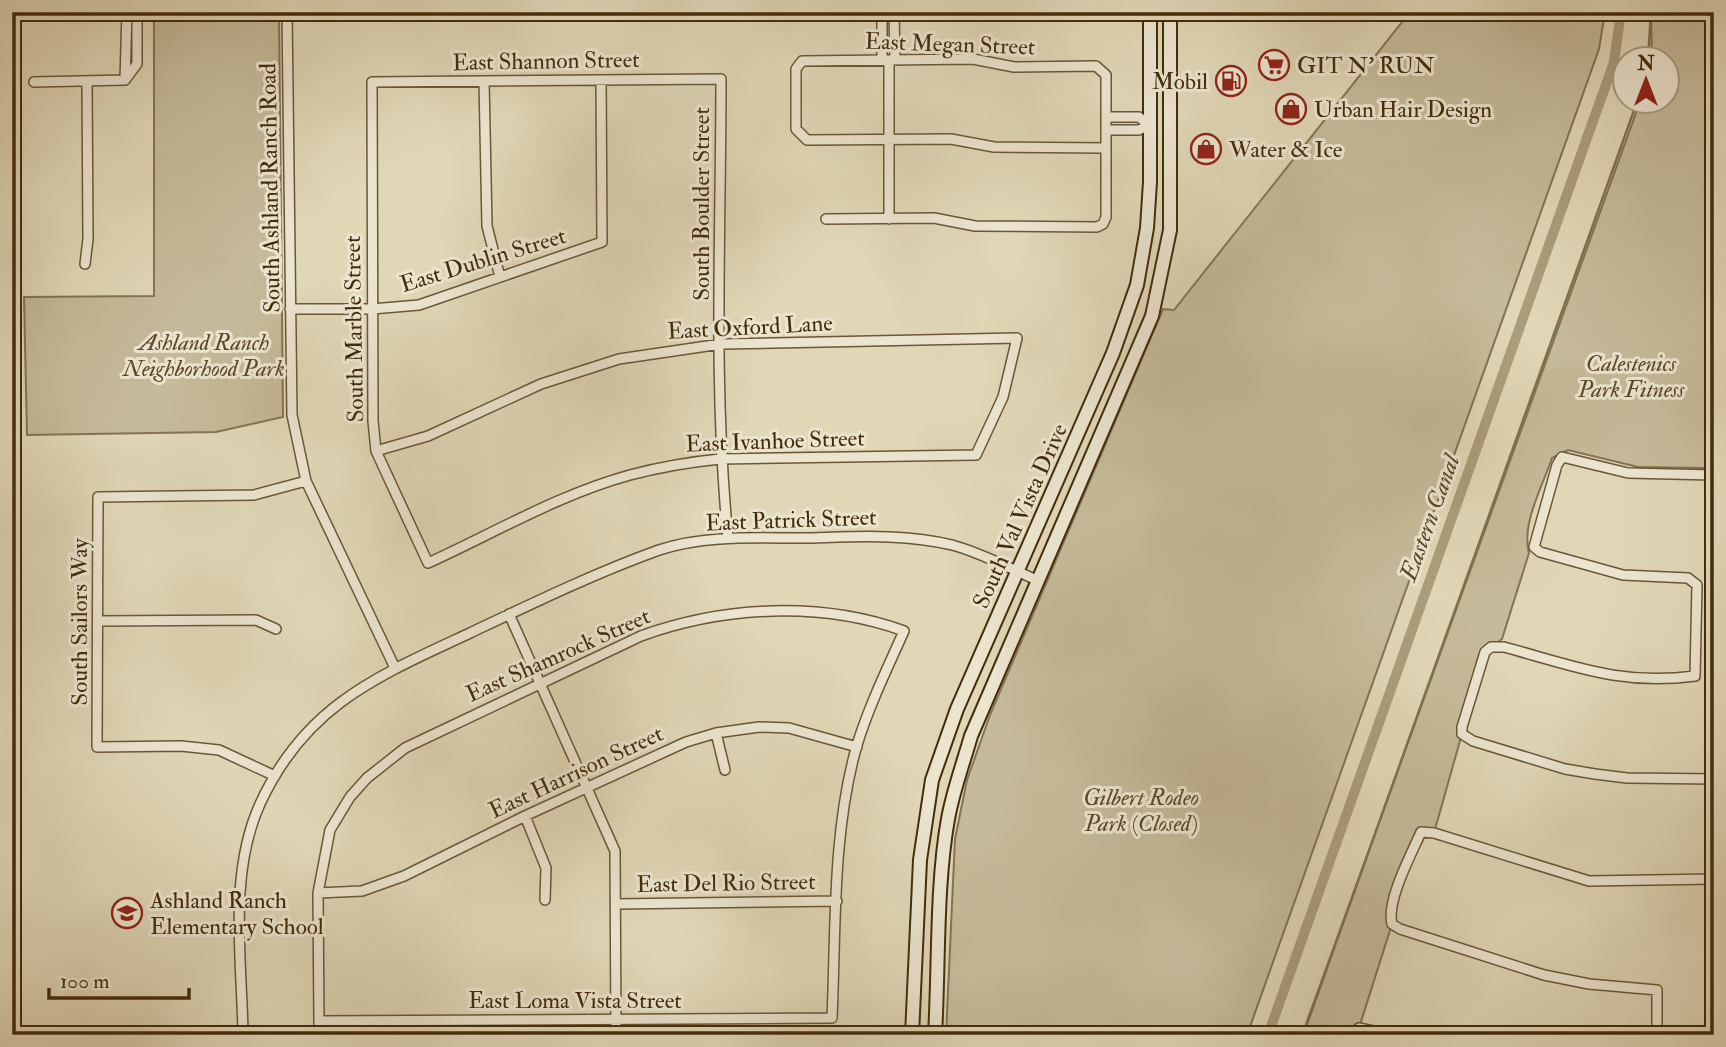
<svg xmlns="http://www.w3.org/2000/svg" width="1726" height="1047" viewBox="0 0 1726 1047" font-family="'IM FELL Double Pica',serif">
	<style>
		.park { fill: #c5ba9a; stroke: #847352; stroke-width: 2 }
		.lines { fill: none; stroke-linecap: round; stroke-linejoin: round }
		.stream { stroke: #82704e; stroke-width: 2.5 }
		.canal { stroke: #ab9d7c; stroke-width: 10 }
		.minor-casing { stroke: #6b5735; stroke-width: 12 }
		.secondary-casing { stroke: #442c0a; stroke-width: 16 }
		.minor { stroke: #ebe5d0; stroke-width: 9 }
		.secondary { stroke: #ebe5d0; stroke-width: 12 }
		.labels { text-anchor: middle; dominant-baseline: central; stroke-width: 6; stroke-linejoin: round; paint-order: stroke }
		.street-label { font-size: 23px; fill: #442c0a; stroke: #ebe5d0 }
		.poi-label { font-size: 23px; fill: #442c0a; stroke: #ebe5d0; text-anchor: start }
		.park-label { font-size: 23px; font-style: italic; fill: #5e4827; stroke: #ebe5d0 }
		.water-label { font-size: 24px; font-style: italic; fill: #5e4826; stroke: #ebe5d0 }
	</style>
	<rect width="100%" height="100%" fill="#e0d7b7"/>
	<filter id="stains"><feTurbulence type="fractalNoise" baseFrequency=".00286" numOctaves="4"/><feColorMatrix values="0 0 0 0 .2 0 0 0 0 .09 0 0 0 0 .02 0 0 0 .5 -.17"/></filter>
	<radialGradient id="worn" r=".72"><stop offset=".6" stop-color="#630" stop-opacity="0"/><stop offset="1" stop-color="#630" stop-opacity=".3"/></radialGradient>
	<path class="park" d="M154,12H279L283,417L216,432L27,435L24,297L154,296Z
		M1410,12H1605L1599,49L1247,1035H946L955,839L967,780L990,715L1163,309L1174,310Z
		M1651,12H1714L1713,462L1704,468L1638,467L1568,450L1552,458C1543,485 1521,524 1529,553L1502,639L1485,652L1434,833L1420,832L1395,895L1392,924L1359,1028L1350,1035H1302L1640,102H1666V60L1652,59Z"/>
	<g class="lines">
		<path class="stream" d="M1648,60L1651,12
			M1303,1035L1637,102"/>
		<path class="canal" d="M1268,1035L1614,62L1621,12"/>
		<g class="minor-casing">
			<path id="minor" d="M287,12L292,415L306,481L395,668
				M882,12V60
				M894,12L895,60
				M125,80L137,64V12
				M125,80L127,12
				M484,81L487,226L500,277
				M34,82L125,80
				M1106,117H1139L1149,125L1139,130H1106
				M826,219L934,218L975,226L1097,227L1103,224L1106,217V75L1096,66L1014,67L973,59L802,61L796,69V129L807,140L951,139L994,147L1106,148
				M889,219V60
				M85,264L88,239L87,82
				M290,309H372L419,305L602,242L601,80
				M376,451L428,436L541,384L619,359L721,344L1017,338L1003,397L976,455L720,459C690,462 660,467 630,475C560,494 494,533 428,563L376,451L373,421L372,82L721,79C721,232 713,386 728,538
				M1714,475L1628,473L1562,457L1557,465L1534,547L1540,552L1623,575L1688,578L1697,585L1695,676C1621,686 1574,666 1504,647H1491L1485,652L1462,727V734L1473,741L1565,769L1595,774L1627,778L1714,779
				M509,614L615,851L616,1035
				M98,621L256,620L276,629
				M716,733L725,770
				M275,776L219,750L181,746L97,747L98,497L254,495L306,481
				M525,816L546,868L545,900
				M318,893L362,891L404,876L525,816L686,742L716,733L759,727L789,728L857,747
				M616,904L837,901
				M319,1021L832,1018C836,929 832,832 857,745C869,706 887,669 904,631C821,601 724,606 641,636L405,748L367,778L350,797L330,830L318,893L319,1021V1035
				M243,1035C242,960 228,874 260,804C305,705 378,676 470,633C531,604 595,573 659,550C704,535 755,538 802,538C852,537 903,533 952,545C982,553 1011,569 1039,581
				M1350,1035L1359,1028L1393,1035
				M1657,1035V990L1589,984L1544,975L1400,929L1392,924C1386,901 1411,855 1421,832L1434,833L1589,881L1714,879"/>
		</g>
		<g class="secondary-casing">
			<path id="secondary" d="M912,1035L920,860L932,780L957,709L1113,353L1137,285L1147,228L1150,182V12
				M935,1035C939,967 936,885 948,819C953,791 963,764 971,736L1152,316L1170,230V12"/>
		</g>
		<use href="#minor" class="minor"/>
		<use href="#secondary" class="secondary"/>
	</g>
	<defs>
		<g id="supermarket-ring" transform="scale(1.575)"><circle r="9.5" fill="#ebe5d0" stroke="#8f2418" stroke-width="1.5"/><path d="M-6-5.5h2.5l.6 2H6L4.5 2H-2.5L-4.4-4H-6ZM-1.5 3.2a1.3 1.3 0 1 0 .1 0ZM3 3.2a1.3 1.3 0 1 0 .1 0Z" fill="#8f2418"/></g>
		<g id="fuel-ring" transform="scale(1.575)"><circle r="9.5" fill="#ebe5d0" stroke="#8f2418" stroke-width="1.5"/><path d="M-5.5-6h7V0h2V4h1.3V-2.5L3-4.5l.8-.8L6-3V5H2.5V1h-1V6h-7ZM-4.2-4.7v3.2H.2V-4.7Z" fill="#8f2418"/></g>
		<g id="shop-ring" transform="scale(1.575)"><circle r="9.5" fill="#ebe5d0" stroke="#8f2418" stroke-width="1.5"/><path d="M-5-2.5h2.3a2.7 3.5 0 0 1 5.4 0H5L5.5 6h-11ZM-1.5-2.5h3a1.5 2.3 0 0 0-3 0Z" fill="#8f2418"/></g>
		<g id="school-ring" transform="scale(1.575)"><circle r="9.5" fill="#ebe5d0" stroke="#8f2418" stroke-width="1.5"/><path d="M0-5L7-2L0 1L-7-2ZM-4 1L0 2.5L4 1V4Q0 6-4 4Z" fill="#8f2418"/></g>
	</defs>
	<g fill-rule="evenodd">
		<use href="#supermarket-ring" x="1274" y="65"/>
		<use href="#fuel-ring" x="1231" y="81"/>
		<use href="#shop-ring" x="1291" y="109"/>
		<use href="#shop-ring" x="1206" y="149"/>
		<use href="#school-ring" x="127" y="913"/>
	</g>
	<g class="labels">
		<g class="street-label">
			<text transform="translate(950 44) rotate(2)">East Megan Street</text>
			<text transform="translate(546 61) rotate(-1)">East Shannon Street</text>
			<text transform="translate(270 188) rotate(-91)">South Ashland Ranch Road</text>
			<text transform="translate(701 204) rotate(-90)">South Boulder Street</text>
			<text transform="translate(483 260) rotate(-17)">East Dublin Street</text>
			<text transform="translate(750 327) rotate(-3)">East Oxford Lane</text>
			<text transform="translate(354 329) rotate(-91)">South Marble Street</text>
			<text transform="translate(775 441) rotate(-2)">East Ivanhoe Street</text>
			<text transform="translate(1020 516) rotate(-66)">South Val Vista Drive</text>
			<text transform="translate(791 520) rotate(-2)">East Patrick Street</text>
			<text transform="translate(79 622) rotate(-90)">South Sailors Way</text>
			<text transform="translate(558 655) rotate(-24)">East Shamrock Street</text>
			<text transform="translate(576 772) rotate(-25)">East Harrison Street</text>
			<text transform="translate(726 883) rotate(-1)">East Del Rio Street</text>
			<text x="575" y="1000">East Loma Vista Street</text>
		</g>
		<g class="poi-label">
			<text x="1297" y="65">GIT N' RUN</text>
			<text x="1208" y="81" text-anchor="end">Mobil</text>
			<text x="1314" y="109">Urban Hair Design</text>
			<text x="1229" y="149">Water &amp; Ice</text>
			<text x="150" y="900">Ashland Ranch<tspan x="150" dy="26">Elementary School</tspan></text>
		</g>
		<g class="park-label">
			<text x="204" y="342">Ashland Ranch<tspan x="204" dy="26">Neighborhood Park</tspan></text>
			<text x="1631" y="363">Calestenics<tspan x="1631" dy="26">Park Fitness</tspan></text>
			<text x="1141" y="797">Gilbert Rodeo<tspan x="1141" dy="26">Park (Closed)</tspan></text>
		</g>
		<g class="water-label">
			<text transform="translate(1430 518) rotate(-70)">Eastern Canal</text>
		</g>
	</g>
	<rect width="1726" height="1047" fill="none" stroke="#e0d7b7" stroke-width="42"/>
	<rect x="14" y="14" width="1698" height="1019" fill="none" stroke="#442c0a" stroke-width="3.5"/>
	<rect x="21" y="21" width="1684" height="1005" fill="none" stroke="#442c0a" stroke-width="2"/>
	<g transform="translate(1646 80)"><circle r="33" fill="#ebe5d0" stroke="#a89b81" stroke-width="2"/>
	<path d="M0-5L12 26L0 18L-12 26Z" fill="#8f2418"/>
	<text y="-10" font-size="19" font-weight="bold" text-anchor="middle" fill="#442c0a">N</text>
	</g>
	<path d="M49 988v10h140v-10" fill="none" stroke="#442c0a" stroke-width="3.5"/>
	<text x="60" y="988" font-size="21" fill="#442c0a" stroke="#ebe5d0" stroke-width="5" paint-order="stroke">100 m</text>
	<rect width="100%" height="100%" filter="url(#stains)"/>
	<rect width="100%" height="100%" fill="url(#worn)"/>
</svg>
